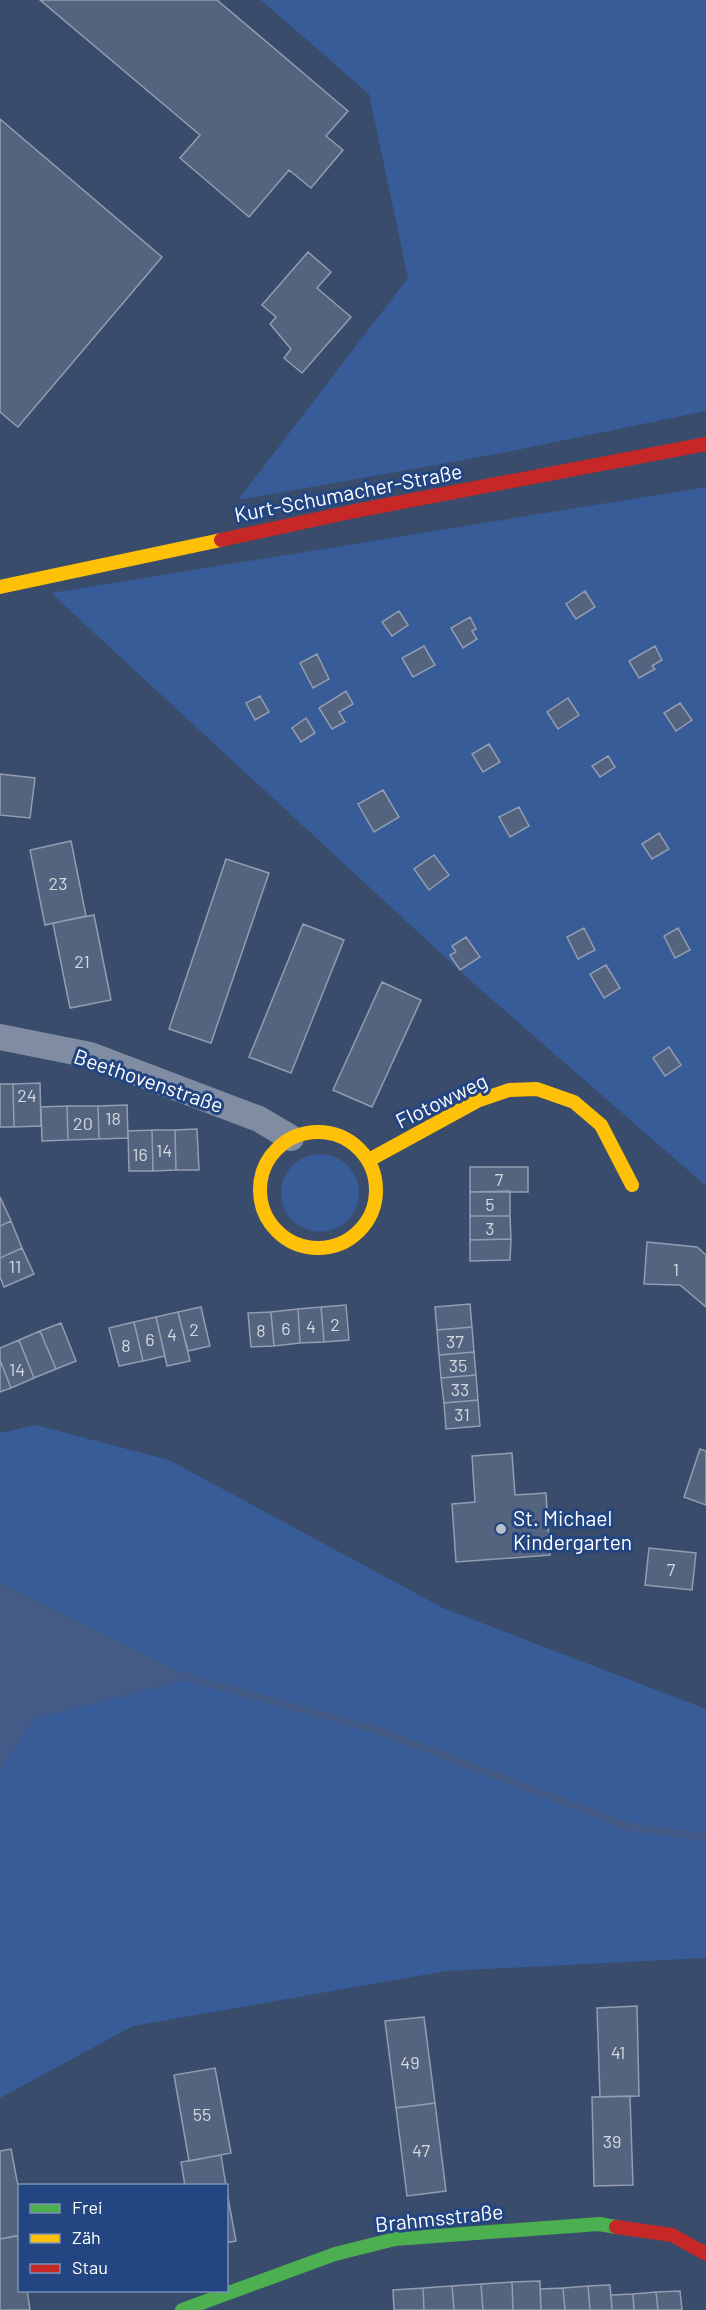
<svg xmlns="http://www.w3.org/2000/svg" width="706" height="2310" viewBox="0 0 706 2310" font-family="Barlow,sans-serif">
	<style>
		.green { fill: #375c98 }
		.water { fill: #435b86 }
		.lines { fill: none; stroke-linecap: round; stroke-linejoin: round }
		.stream { stroke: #435b86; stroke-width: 8 }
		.building { fill: #54647e; stroke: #929db1; stroke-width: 1.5 }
		.street { stroke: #7f8ca2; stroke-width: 26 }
		.fast { stroke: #4caf50; stroke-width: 14 }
		.slow { stroke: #ffc107; stroke-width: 14 }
		.jam { stroke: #c62828; stroke-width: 14 }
		.poi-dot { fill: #bac0cc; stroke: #234682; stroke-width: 2 }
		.labels { text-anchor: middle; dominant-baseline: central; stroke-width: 6; stroke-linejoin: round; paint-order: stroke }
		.number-label { font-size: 18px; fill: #d4d8df }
		.street-label { font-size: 21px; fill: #fff; stroke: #234682 }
		.poi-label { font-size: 21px; fill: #fff; stroke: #234682; text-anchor: start }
	</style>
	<rect width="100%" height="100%" fill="#394c6c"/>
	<path class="green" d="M261,0H706V411L497,454L238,500L408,278L369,94Z
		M706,487V1186L472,982L51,593Z
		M281 1193a39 39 0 1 1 78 0a39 39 0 1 1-78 0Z
		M35,1425L169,1460L443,1608L706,1709V1958L446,1971L133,2026L0,2098V1433Z"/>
	<path class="water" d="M0,1582L186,1674V1680L34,1719L0,1770Z"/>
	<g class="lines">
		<path class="stream" d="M186,1677L377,1730L630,1827L706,1837"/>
	</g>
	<path class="building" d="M40,0H217L348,111L326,136L343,150L311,188L289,170L249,217L180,158L200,135Z
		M0,119L162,257L18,427L0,412Z
		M308,252L331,272L317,288L351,317L302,373L284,358L291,349L270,324L276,317L262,305Z
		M585,591L595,607L576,619L566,604Z
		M399,611L408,625L392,636L382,622Z
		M470,617L476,629L472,631L477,639L463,648L451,628Z
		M424,646L435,665L413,677L402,658Z
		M655,646L662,660L652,666L655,669L639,678L629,661Z
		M317,654L329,679L313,688L300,663Z
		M346,691L353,704L339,712L345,722L332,729L319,708Z
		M260,696L269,712L255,720L246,703Z
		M568,698L579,715L558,729L547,712Z
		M680,703L692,720L676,731L664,713Z
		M306,718L315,733L301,742L292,728Z
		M489,744L500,762L483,772L472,754Z
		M608,756L615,767L600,777L592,766Z
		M0,774L35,778L30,818L0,815Z
		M383,790L399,817L374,832L358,804Z
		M519,807L529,826L510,837L499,817Z
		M659,833L669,849L652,859L642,844Z
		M71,841L86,916L45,925L30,850Z
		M434,855L449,875L429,890L414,869Z
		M226,859L269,873L211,1043L169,1029Z
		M94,915L111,1000L70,1008L53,923Z
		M303,924L344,940L291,1073L249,1057Z
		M584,928L595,950L578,959L567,937Z
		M678,928L690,950L675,958L664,936Z
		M466,937L480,957L460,970L450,955L456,952L452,946Z
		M606,965L620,988L604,998L590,974Z
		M382,982L421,1000L372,1107L333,1090Z
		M669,1047L681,1065L665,1076L653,1058Z
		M40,1083L41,1126L14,1127L13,1084Z
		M0,1084H13L14,1127H0Z
		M127,1105L128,1138L99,1139L98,1106Z
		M67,1106H98L99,1139L68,1140Z
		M67,1106L68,1140L42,1141L41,1107Z
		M197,1129L199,1170H176L175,1130Z
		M152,1130H175L176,1170L153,1171Z
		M152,1130L153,1171H129L128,1131Z
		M470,1167H528V1192H470Z
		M510,1191V1216H470V1192Z
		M0,1197L11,1221L0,1226Z
		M470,1216H510L511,1239L470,1240Z
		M11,1221L22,1248L0,1258V1226Z
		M511,1239L510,1260L470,1261V1240Z
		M647,1242L697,1247L706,1255V1307L680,1285L644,1284Z
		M22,1248L34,1274L4,1287L0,1277V1258Z
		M470,1304L472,1327L437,1330L435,1307Z
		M346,1305L349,1340L324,1342L321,1307Z
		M201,1307L210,1346L188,1351L178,1312Z
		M321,1307L324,1342L300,1343L298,1309Z
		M298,1309L300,1343L274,1346L271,1312Z
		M178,1312L190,1361L167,1366L156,1317Z
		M271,1312L274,1346L251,1347L248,1313Z
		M156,1317L165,1356L143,1361L134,1322Z
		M134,1322L143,1361L119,1366L109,1328Z
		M61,1323L76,1361L56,1369L40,1331Z
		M472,1327L474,1352L439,1355L437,1330Z
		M40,1331L56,1369L34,1378L19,1340Z
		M19,1340L34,1378L11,1388L0,1360V1348Z
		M474,1352L476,1375L441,1378L439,1355Z
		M0,1360L11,1388L0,1392Z
		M476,1375L478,1400L444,1403L441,1378Z
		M478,1400L480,1426L446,1429L444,1403Z
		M700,1449L706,1451V1505L684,1497Z
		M512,1453L515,1495L546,1493L550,1555L456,1562L452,1504L475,1502L472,1456Z
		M649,1548L696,1553L692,1590L645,1585Z
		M637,2006L639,2096L600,2097L597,2008Z
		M424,2017L435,2103L396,2108L385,2021Z
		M215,2068L231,2153L189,2161L174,2075Z
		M630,2096L633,2185L594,2186L592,2097Z
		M435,2103L446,2191L407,2196L396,2108Z
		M11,2149L20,2196V2235L0,2239V2151Z
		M221,2155L226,2186H185L181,2162Z
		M226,2187L236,2241L226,2243Z
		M17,2236L20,2248V2290H27L30,2310H0V2239Z
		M540,2281L541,2310H513L512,2282Z
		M512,2282L513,2310H483L481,2284Z
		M481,2284L483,2310H454L452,2286Z
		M610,2285L612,2310H590L588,2286Z
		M452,2286L454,2310H424L423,2288Z
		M588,2286L590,2310H565L563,2288Z
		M423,2288L424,2310H394L393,2290Z
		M563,2288L565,2310H541L540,2289Z
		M680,2291L682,2310H658L656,2292Z
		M656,2292L658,2310H634L633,2294Z
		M633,2294L634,2310H612L611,2295Z"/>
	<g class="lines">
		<path class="street" d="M0,1037L90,1055L259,1119L291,1138"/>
		<path class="fast" d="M182,2310L335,2254L395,2239L599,2224L616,2227"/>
		<path class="slow" d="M0,587L221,540
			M260 1190a58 58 0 1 1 116 0a58 58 0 1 1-116 0Z
			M369,1160L477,1101L509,1090L537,1089L574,1102L601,1125L632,1185"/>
		<path class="jam" d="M221,540L355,511L706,444
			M616,2227L672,2235L706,2254"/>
	</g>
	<circle class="poi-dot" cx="501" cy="1529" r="6"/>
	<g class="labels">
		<g class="number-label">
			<text x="58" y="883">23</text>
			<text x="82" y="961">21</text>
			<text x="27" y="1095">24</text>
			<text x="113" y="1118">18</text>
			<text x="83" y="1123">20</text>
			<text x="164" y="1150">14</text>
			<text x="140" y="1154">16</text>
			<text x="499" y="1179">7</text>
			<text x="490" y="1204">5</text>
			<text x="490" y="1228">3</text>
			<text x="15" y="1266">11</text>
			<text x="676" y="1269">1</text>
			<text x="335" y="1324">2</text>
			<text x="311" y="1326">4</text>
			<text x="286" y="1328">6</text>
			<text x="194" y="1329">2</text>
			<text x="261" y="1330">8</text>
			<text x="172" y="1334">4</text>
			<text x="150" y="1339">6</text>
			<text x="455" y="1341">37</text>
			<text x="126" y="1345">8</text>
			<text x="458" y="1365">35</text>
			<text x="17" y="1369">14</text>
			<text x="460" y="1389">33</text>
			<text x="462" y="1414">31</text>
			<text x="671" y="1569">7</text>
			<text x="618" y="2052">41</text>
			<text x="410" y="2062">49</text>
			<text x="202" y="2114">55</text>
			<text x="612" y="2141">39</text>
			<text x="421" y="2150">47</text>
		</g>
		<g class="street-label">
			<text transform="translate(348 492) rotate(-11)">Kurt-Schumacher-Straße</text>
			<text transform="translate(149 1080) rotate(19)">Beethovenstraße</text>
			<text transform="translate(441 1100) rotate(-26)">Flotowweg</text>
			<text transform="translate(439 2217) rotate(-6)">Brahmsstraße</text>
		</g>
		<g class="poi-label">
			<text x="513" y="1517">St. Michael<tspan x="513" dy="24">Kindergarten</tspan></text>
		</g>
	</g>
	<rect x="18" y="2184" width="210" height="108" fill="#234682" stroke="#7b90b4" stroke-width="1.5"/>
	<rect x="30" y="2204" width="30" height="9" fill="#4caf50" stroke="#7b90b4" stroke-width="1.5"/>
	<text x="72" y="2214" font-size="18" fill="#ffffff">Frei</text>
	<rect x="30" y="2234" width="30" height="9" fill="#ffc107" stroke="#7b90b4" stroke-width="1.5"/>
	<text x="72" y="2244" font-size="18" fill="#ffffff">Zäh</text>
	<rect x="30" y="2264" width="30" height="9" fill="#c62828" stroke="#7b90b4" stroke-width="1.5"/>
	<text x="72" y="2274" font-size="18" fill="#ffffff">Stau</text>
</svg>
